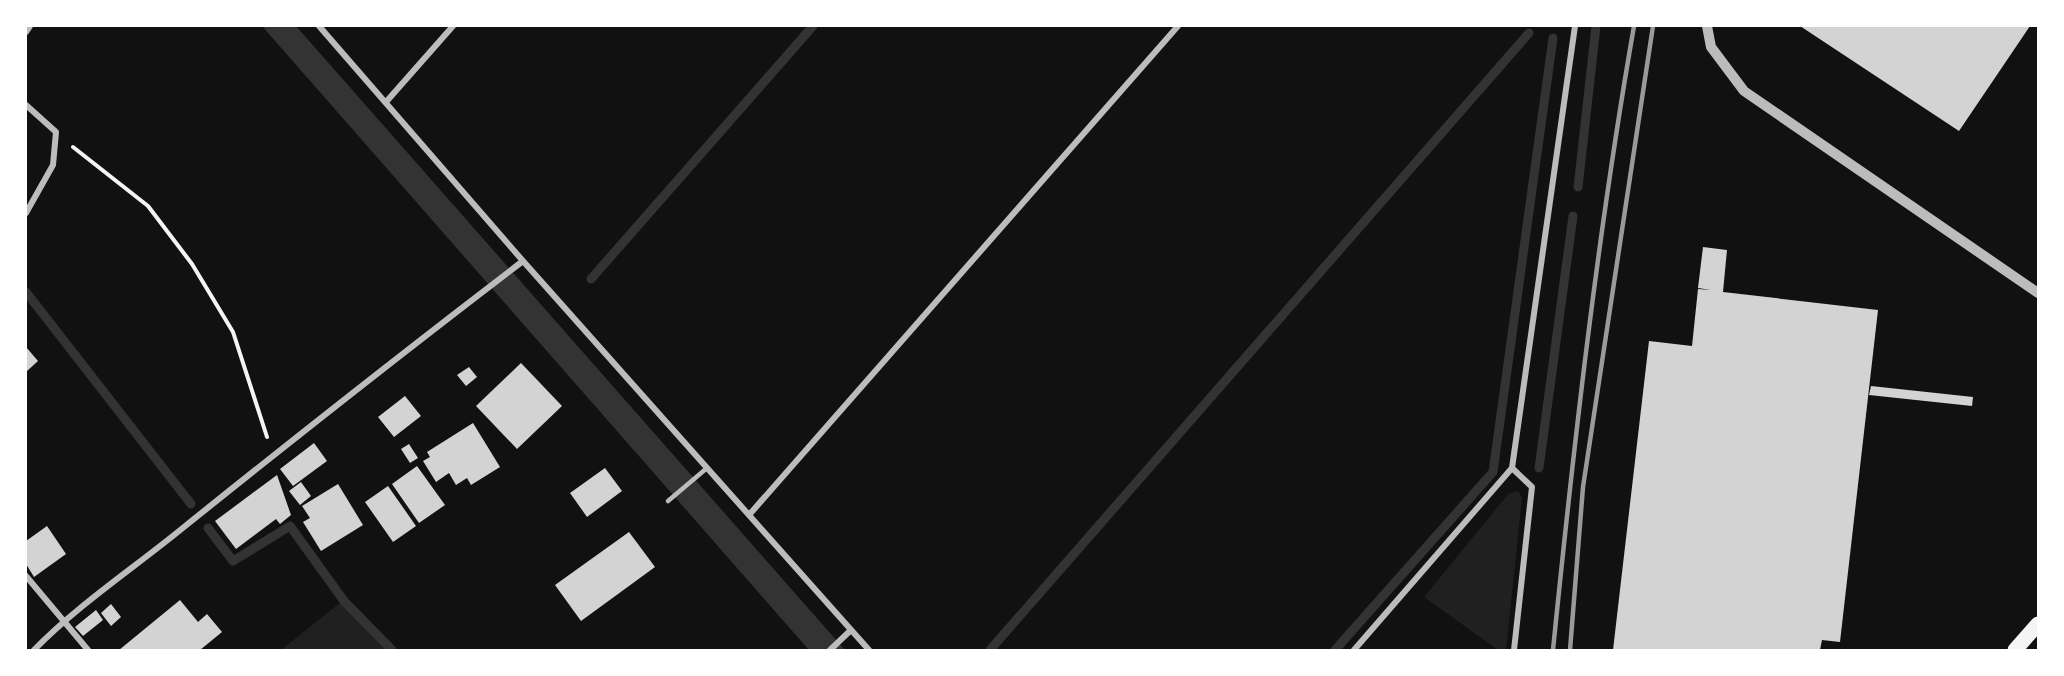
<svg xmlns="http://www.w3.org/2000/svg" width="2064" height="676" viewBox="0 0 2064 676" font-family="Commissioner,sans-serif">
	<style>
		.green { fill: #202020 }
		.water { fill: #333 }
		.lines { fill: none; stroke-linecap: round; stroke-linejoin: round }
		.stream { stroke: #333; stroke-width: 9 }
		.building { fill: #d3d3d3 }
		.path { stroke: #f5f5f5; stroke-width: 4 }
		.service { stroke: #bcbcbc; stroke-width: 4.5 }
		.minor { stroke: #bcbcbc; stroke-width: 6 }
		.tertiary { stroke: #bcbcbc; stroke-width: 10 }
		.primary { stroke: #f5f5f5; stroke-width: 15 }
		.rail { stroke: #9a9a9a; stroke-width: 4.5 }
	</style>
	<rect width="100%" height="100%" fill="#111"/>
	<path class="green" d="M1518,491L1522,498L1506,650H1498L1424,597L1509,493Z
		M341,602L386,650H281Z"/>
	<path class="water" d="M262,26H296L845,650H809Z"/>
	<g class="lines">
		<path class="stream" d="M1578,187L1596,26
			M591,279L813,26
			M26,292L191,504
			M1539,468L1573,216
			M208,528L233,561L290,526L344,601L392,650
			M990,650L1529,33
			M1335,650L1493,472L1553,38"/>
	</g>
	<path class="building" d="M1800,26H2030L1959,131Z
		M1703,247L1727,250L1723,292L1878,310L1840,642L1822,640L1820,650H1613L1649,341L1692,346L1698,289L1711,290L1698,288Z
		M26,347L38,361L26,372Z
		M521,363L562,406L517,449L476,406Z
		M469,367L477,377L466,386L457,375Z
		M1871,386L1973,397L1972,406L1869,395Z
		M405,396L421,416L394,437L378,417Z
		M473,423L500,467L471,485L467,478L456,485L449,473L436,482L423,461L430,457L427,452Z
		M314,443L327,461L293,486L280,469Z
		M409,444L418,458L410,463L401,449Z
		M417,466L445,505L419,523L392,484Z
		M605,468L622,491L587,517L570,493Z
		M277,475L291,515L280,524L276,519L236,549L215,521Z
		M301,482L311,496L300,505L289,491Z
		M338,484L363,525L321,551L303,522L310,518L302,506Z
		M388,486L416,526L393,542L365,502Z
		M47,526L66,554L34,577L26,564V541Z
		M629,532L655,567L581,621L555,585Z
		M180,600L198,622L207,614L222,632L200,650H119Z
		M111,604L121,617L111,626L101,613Z
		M96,610L103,620L83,636L75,627Z"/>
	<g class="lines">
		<path class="path" d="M73,147L148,206L192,264L233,332L267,437"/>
		<path class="service" d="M668,501L707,468"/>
		<path class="minor" d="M319,26L523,261L869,650
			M26,32L30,26
			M386,102L453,26
			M26,105L56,132L53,165L26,213
			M1512,468L1532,487L1514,650
			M749,515L1178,26
			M26,576L88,650
			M34,650C79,604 134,568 184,527C296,437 409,348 523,261
			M830,650L851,630
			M1354,650L1512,468L1575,26"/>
		<path class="tertiary" d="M1707,26L1711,47L1744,91L2038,293"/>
		<path class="primary" d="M2015,650L2038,624"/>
		<path class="rail" d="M1553,650C1574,442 1598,232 1634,26
			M1570,650L1583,487L1653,26"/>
	</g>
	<rect width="2064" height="676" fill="none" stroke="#ffffff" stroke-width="54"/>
</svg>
